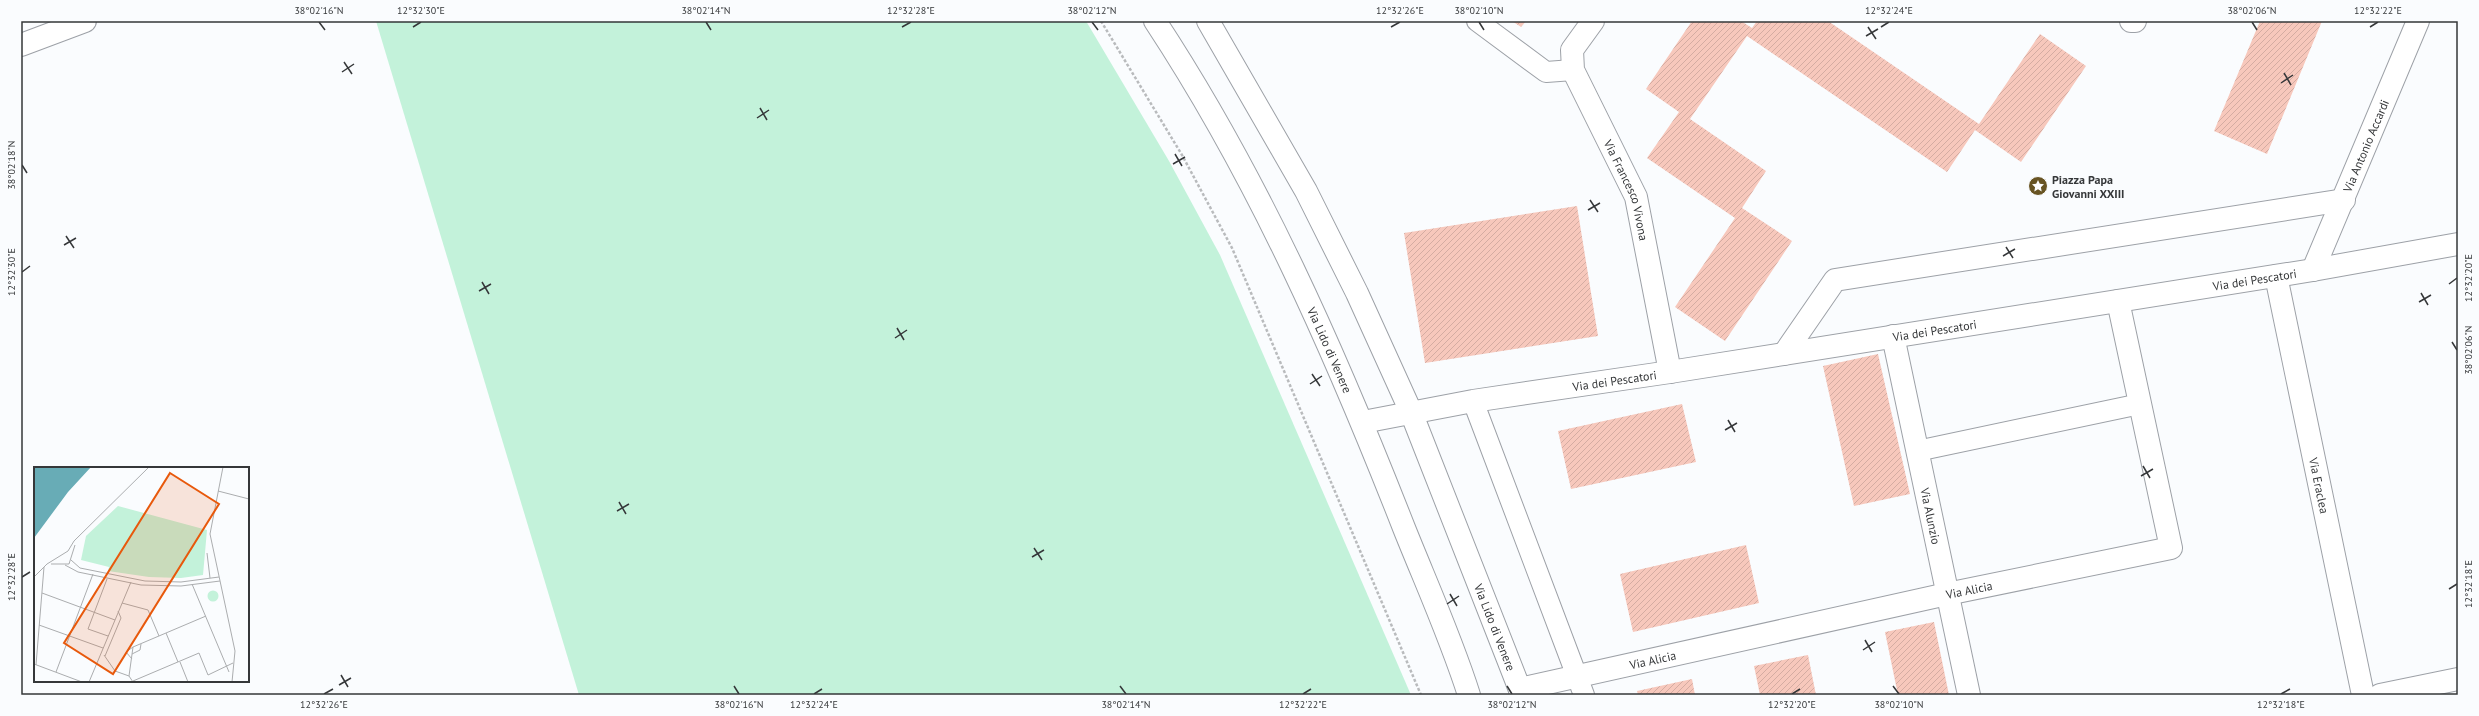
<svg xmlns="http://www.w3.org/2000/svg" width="2479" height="716" viewBox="0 0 2479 716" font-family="'PT Sans',sans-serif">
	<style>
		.green { fill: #c3f2da }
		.building { fill: url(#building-hatch) }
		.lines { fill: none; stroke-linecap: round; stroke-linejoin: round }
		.lane-casing { stroke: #9da1a7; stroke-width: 22 }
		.street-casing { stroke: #9da1a7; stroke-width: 24 }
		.secondary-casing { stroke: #9da1a7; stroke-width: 24 }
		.path { stroke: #b9bbbd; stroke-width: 2.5; stroke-dasharray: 3 2; stroke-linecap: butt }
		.lane { stroke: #fff; stroke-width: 20 }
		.street { stroke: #fff; stroke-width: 22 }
		.secondary { stroke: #fff; stroke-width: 22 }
		.ticks { fill: none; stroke: #353739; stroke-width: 1.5 }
		.labels { text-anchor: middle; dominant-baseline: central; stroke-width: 4; stroke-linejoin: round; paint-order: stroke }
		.street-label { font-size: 12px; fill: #353739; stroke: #fafcfe }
		.poi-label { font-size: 12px; font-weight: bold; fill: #353739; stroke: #fafcfe; text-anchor: start }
		.inset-road { fill: none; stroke: #abadaf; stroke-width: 1 }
		.view { fill: #e8590c; fill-opacity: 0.15; stroke: #e8590c; stroke-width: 2 }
		.inset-edge { fill: none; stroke: #353739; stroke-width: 2 }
		.neatline { fill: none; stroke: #353739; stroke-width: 1.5 }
		.ticks-label { font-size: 10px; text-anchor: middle; fill: #353739 }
	</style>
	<defs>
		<pattern id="building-hatch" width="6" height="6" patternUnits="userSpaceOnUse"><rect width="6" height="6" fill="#f7c8bc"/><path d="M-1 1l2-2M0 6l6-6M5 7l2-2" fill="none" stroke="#d4aca2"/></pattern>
	</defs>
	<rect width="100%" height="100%" fill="#fafcfe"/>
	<path class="green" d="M376,21H1086L1169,161L1220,255L1411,695H579Z"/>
	<path class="building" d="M1512,21H1526L1521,27Z
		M1692,21H1741L1752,28L1757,21H1828L1979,124L2040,34L2086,66L2021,162L1975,130L1947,172L1747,36L1690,119L1766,171L1742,208L1792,241L1725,341L1675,307L1735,218L1647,158L1679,112L1646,89Z
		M2260,21H2322L2267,154L2214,131Z
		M1577,206L1598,336L1425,363L1404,233Z
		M1878,354L1910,494L1854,506L1823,366Z
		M1682,404L1696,462L1571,489L1558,431Z
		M1746,545L1759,603L1633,632L1620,574Z
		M1934,622L1949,695H1898L1885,632Z
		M1808,655L1816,695H1760L1754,666Z
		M1692,679L1695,695H1638L1637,691Z"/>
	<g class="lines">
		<g class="lane-casing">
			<path id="lane" d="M1477,21L1546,72L1573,70
				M1473,401L1584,695
				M1917,451L2140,404"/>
		</g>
		<g class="street-casing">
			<g id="street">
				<path id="s1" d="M1593,21L1572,50L1573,70L1636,197L1670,372"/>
				<path d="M2131,21H2135"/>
				<path id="s2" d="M2313,270L2418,21"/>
				<path id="s3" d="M2276,276L2363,695"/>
				<path id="s4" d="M1893,336L1969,695"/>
				<path d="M1784,354L1835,280L2344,200"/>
				<path id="s5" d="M1363,422L1473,401L1670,372L2313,270L2458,244"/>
				<path id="s6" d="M1520,689L1947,594L2171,548L2118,301"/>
				<path d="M2380,695L2458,679"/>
			</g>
		</g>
		<g class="secondary-casing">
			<g id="secondary">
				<path id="s7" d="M1155,21C1259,179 1335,352 1404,528C1426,583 1451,638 1469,695"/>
				<path id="s8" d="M1208,21L1306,191L1357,293L1411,412L1522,695"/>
				<path d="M21,45L85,21"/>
			</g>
		</g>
		<path class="path" d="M1101,21L1182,155L1232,248L1421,695"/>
		<use href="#lane" class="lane"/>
		<use href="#street" class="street"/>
		<use href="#secondary" class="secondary"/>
	</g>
	<path class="ticks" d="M319,22L325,30M706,22L711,30M1092,22L1098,30M1479,22L1484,30M2252,22L2257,30M413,27L421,22M902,27L911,22M1391,27L1400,22M1868,27L1876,39M1881,27L1889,22M2370,27L2378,22M1866,36L1878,29M344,62L352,74M342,72L354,64M2284,73L2291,85M2281,83L2293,75M760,108L767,120M757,118L769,110M1175,154L1182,166M1173,164L1185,157M22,165L27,173M1590,200L1598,212M1588,210L1600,203M66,236L74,248M64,245L76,238M2006,247L2013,258M2003,256L2015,249M22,272L30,266M482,282L489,294M2449,284L2457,278M479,291L491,284M2421,293L2428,305M2419,302L2431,295M897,328L904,340M895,338L907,330M2452,342L2457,350M1312,374L1320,386M1310,384L1322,376M1728,420L1735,432M1725,430L1737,423M2143,466L2150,478M2141,476L2153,469M619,502L626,514M617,511L629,504M1034,548L1042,560M1032,557L1044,550M22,577L30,572M2449,589L2457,584M1450,594L1457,606M1447,604L1459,596M1865,640L1872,652M1863,650L1875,642M341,675L348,687M339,685L351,678M734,686L739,694M1120,686L1126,694M1507,686L1512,694M1893,686L1899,694M324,694L333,689M814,694L822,689M1303,694L1311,689M1792,694L1800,689M2281,694L2290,689"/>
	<defs>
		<g id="sight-disc" transform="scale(1)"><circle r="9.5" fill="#685423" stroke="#fafcfe"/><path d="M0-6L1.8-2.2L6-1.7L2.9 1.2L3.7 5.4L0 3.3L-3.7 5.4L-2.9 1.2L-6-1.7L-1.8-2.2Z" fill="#fff"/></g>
	</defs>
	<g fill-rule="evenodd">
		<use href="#sight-disc" x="2038" y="186"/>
	</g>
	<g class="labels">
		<g class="street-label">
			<text stroke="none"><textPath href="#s2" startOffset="135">Via Antonio Accardi</textPath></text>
			<text stroke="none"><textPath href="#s1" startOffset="188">Via Francesco Vivona</textPath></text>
			<text stroke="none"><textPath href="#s5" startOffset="903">Via dei Pescatori</textPath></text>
			<text stroke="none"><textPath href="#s5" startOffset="579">Via dei Pescatori</textPath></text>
			<text stroke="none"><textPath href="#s7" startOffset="373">Via Lido di Venere</textPath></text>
			<text stroke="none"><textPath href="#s5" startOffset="255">Via dei Pescatori</textPath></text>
			<text stroke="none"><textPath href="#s3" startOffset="214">Via Eraclea</textPath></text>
			<text stroke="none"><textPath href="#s4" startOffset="184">Via Alunzio</textPath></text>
			<text stroke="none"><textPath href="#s6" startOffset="460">Via Alicia</textPath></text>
			<text stroke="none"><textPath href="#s8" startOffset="672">Via Lido di Venere</textPath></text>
			<text stroke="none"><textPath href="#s6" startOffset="136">Via Alicia</textPath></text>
		</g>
		<g class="poi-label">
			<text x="2052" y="179">Piazza Papa<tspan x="2052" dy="14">Giovanni XXIII</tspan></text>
		</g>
	</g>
	<g transform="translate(34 467)">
		<rect width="215" height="215" fill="#fafcfe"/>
		<path d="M84,39L173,63L169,108L147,111L115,110L74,104L75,100L47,93L52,69ZM173.5 129a5.5 5.5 0 1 1 11 0a5.5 5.5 0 1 1-11 0Z" fill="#c3f2da"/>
		<path d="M0,0H57L34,25L0,71Z" fill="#68acb6"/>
		<path class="inset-road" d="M189,0L176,67L201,184L198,215M184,24L215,32M173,86L176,111M37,93L46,101L111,114L147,115L185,110M17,97H35L41,78M31,98L44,105L107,118L147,119L186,114M0,110L13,97L34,84L40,74L115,0M73,112L54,162L74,169M158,117L195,205M8,126L81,153M88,136L114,143L125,169M5,158L69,181M132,166L144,195M98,187L106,183L107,177M70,188L81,204L95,209L99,215M71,189L87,151L84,144M98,192L92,185L99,180M146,195L154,215M0,197L48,215M2,198L10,100M22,205L59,107M95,209L99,180L172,149M99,214L165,186L174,208L199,196M55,215L97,115"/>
		<path class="view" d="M136,6L185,37L79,207L30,176Z"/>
		<rect width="215" height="215" class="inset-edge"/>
	</g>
	<rect width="2479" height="716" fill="none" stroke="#fafcfe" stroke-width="44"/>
	<rect x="22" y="22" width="2435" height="672" class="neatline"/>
	<g class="ticks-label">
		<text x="319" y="14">38°02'16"N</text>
		<text x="421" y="14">12°32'30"E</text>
		<text x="706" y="14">38°02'14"N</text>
		<text x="911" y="14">12°32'28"E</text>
		<text x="1092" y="14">38°02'12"N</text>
		<text x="1400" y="14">12°32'26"E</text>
		<text x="1479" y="14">38°02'10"N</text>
		<text x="1889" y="14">12°32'24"E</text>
		<text x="2252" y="14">38°02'06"N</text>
		<text x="2378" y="14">12°32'22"E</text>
		<text transform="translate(11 165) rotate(-90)" y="4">38°02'18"N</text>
		<text transform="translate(11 272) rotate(-90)" y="4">12°32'30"E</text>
		<text transform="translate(2468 278) rotate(-90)" y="4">12°32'20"E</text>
		<text transform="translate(2468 350) rotate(-90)" y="4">38°02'06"N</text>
		<text transform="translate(11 577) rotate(-90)" y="4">12°32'28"E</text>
		<text transform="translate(2468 584) rotate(-90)" y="4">12°32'18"E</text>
		<text x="324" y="708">12°32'26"E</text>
		<text x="739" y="708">38°02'16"N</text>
		<text x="814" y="708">12°32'24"E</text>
		<text x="1126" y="708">38°02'14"N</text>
		<text x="1303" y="708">12°32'22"E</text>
		<text x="1512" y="708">38°02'12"N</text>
		<text x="1792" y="708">12°32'20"E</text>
		<text x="1899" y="708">38°02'10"N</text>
		<text x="2281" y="708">12°32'18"E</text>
	</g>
</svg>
